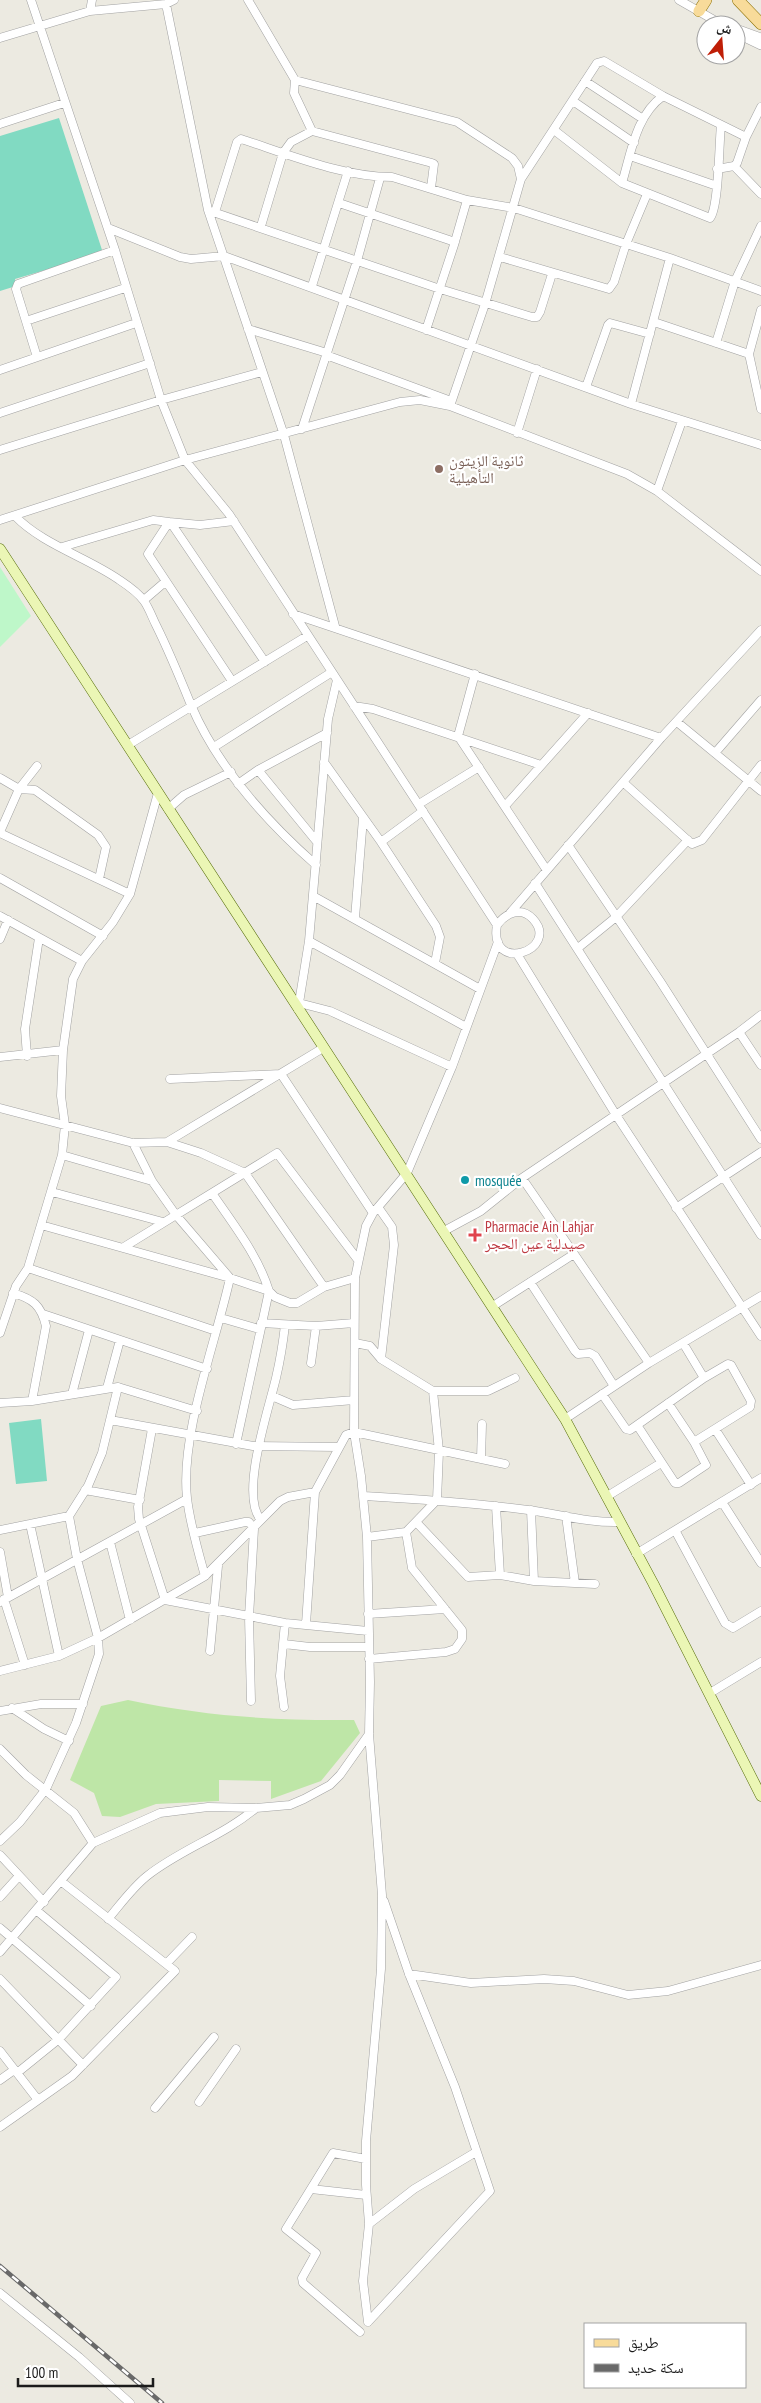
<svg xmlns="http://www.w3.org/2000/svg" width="761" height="2403" viewBox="0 0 761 2403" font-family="'PT Sans Narrow','Noto Naskh Arabic',sans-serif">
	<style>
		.grass { fill: #bee6a7 }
		.park { fill: #bef7c9 }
		.pitch { fill: #81dac2 }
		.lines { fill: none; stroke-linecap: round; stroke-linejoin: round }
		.minor-casing { stroke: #a2a2a2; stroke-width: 9 }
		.tertiary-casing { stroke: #a2a2a2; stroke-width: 10 }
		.secondary-casing { stroke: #556c08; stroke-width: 11 }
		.primary-casing { stroke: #8d7105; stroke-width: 12 }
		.minor { stroke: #fff; stroke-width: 8 }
		.tertiary { stroke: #fff; stroke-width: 9 }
		.secondary { stroke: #ebf6b5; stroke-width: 10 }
		.primary { stroke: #f8db9a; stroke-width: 11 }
		.rail-casing { stroke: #696969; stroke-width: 4.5 }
		.rail { stroke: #fff; stroke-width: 2.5; stroke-dasharray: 8; stroke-linecap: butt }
		.education-dot { fill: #8d6e63; stroke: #fff; stroke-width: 2 }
		.culture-dot { fill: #0f9aa8; stroke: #fff; stroke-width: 2 }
		.health-dot { fill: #e0444e; stroke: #fff; stroke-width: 2 }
		.labels { text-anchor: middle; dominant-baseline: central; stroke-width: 4.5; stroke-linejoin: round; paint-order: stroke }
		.education-label { font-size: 15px; fill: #785e54; stroke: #fff; text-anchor: start }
		.culture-label { font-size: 15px; fill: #0d838f; stroke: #fff; text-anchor: start }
		.health-label { font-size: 15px; fill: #be3a42; stroke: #fff; text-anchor: start }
	</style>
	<rect width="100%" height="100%" fill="#eceae1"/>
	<path class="grass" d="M128,1700C203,1716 277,1721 354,1720L360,1733L321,1781L271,1799V1781L219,1780V1801L156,1804L120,1817L102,1816L94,1793L70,1780L101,1706Z"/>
	<path class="park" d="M0,567L31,616L0,647Z"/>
	<path class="pitch" d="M59,118L103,253L15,279L16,286L0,291V136Z
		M41,1419L47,1481L16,1484L9,1423Z"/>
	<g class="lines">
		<g class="minor-casing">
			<path id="minor" d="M31,0L115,250L161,400L185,460L229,514L497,925C488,975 561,950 533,919C521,906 506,913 497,925
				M248,0L295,80L294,93L312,131
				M679,0L721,24
				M166,4L208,210L284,435L335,626
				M90,11L92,0
				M0,38L90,11L166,4L174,0
				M295,80L457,122L512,158L518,166L521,179
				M585,81L643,119
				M573,101L634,143
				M0,124L64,103
				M554,130L622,183L710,218C719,208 719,142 721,125
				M630,156L717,186
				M734,166L761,194
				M717,169L734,166L737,163L746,137L761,107
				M622,183C631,153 636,115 663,96
				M339,203L455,242
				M210,211L440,289L532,317H537L540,312L552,274
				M215,212L237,142L241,139C287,154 343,177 392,177L467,200L514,208L670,258L761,291
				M261,226L283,153L291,142L312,131L432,163L434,164L431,188
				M108,228L180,257L191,259L224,256L631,404L761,445
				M500,257L609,289L614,282L626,244L647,194
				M312,286L348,171
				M761,310L749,354L761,409
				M26,321L125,288
				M654,322L749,354
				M248,329L327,353
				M426,330L454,245L467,200
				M716,343L735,281L761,226
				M326,355L451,401
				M37,357L16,289L18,284L115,250
				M0,370L136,323
				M586,387L608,325L610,323L650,334
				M631,404L670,258
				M450,406L485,304L521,179L597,63L604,61L663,96L746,137
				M0,413L150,363
				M302,429L357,261L380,178
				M517,433L537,369
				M0,450L161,400L262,372
				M657,491L682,421
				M15,516C42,544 86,557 118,579C127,585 138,592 144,601C149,608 152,617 156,625C169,651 180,678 191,705C218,768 265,820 316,865
				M0,520L185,460L400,402L420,400L450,406L627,474L657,491L761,571
				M171,523L265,662
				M62,547L153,520L169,522
				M144,600L165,582
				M293,614L661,738
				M475,674L458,736L546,869
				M232,681L148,554L169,522L200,525L234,521
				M354,706L373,709L541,765
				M677,722L761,791
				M128,745L307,636
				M214,747L332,672
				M715,753L761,700
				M324,762L381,842L436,926L440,937L435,963
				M258,770L317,842
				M0,778L19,789L35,790L98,835L106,847L99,879
				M624,783L692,844L702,840L761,765
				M238,784L258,770L327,733
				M419,804L479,767
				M505,806L588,713
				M168,809L184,795L231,772
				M0,832L19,789L37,766
				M0,833L130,894
				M381,842L423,811
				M568,845L660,981L761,1139
				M0,878L103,936
				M535,883L761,1235
				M313,896L480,989
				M510,913L661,738L761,630
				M0,916L82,961
				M355,918L363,818
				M0,939L8,920
				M309,941L466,1027
				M578,948L616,917L688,840
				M517,954L616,1115L761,1336
				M299,1003L330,1011L452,1067
				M298,1009L309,941L328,719L337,680
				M739,1032L761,1065
				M27,1056L25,1029L39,938
				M0,1057L63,1050
				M170,1079L281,1074L373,1213
				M0,1108L133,1143L167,1142L201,1153L245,1173L324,1287
				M167,1142L323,1048
				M133,1143L152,1181L176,1215L230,1278C216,1342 180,1434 187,1498C190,1524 198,1551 205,1576
				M62,1155L152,1181
				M522,1178L649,1363
				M52,1192L163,1222
				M212,1193C233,1224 258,1255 269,1291L236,1444
				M378,1207L392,1227L394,1245L381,1359
				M676,1208L761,1152
				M41,1225L230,1278L269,1291L275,1297L290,1303H297L324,1287L355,1278
				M444,1231L481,1211L522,1178L739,1032L761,1015
				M124,1247L277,1153L358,1260
				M28,1268L216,1331
				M530,1282L575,1351L578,1354L590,1353L595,1356L614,1386
				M13,1293C33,1299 41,1305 46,1326L32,1401
				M493,1306L574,1254
				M43,1314L207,1369
				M221,1318L259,1329
				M261,1323L316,1326L354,1323
				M0,1333L16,1286L28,1268L62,1155L65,1125L61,1096L63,1050L73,979L82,961L113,922L130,894L158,793
				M355,1343L370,1346L381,1359L433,1391L439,1451L437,1500L406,1532L367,1537
				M311,1363L316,1326
				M107,1388L120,1340
				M433,1391H488L515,1378
				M72,1394L89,1330
				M602,1394L626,1429L630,1430L704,1378L683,1343
				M272,1396L293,1405L354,1400
				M0,1403L32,1401L118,1387L197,1411
				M668,1403L694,1442L750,1407L751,1401L731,1365L728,1364L704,1378
				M565,1419L649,1363L761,1296
				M110,1420L253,1446L338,1447
				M637,1425L675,1483H679L706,1465L694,1442
				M152,1429L138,1507L139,1519L165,1600L285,1623L368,1631
				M715,1429L751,1485
				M481,1459L482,1424
				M85,1490L140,1500
				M364,1496C419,1499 473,1503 528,1510C559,1514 588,1523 619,1522
				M606,1497L661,1463
				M722,1502L761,1563
				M496,1506L500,1575
				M531,1510L534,1581
				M566,1516L575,1583
				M261,1520C239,1496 269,1408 276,1378C280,1361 283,1343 285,1325
				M417,1523L468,1577L500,1575L534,1581L595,1584
				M30,1524L59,1656
				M0,1530L69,1516
				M676,1532L725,1623L733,1628L761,1611
				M195,1533L245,1522H249L254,1529L249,1617L251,1701
				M110,1542L130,1620
				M0,1552L8,1597
				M636,1554L761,1478
				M4,1599L25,1665
				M0,1602L187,1499
				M368,1614L445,1609
				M306,1624L315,1492L346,1435L354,1432L505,1464
				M284,1644L310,1647H369
				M210,1651L218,1566
				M369,1659L446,1652L455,1649L462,1639V1630L412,1568L406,1532
				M0,1671L59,1656L98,1638L205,1576L280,1501L288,1497L315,1492
				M710,1693L761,1662
				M284,1707L280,1676L285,1623
				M12,1708L44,1729L69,1741
				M0,1711L41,1704H83
				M0,1749L26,1775L74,1813L93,1843
				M0,1841L20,1822L46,1789L76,1723L99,1654L98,1638L77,1559L69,1516L88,1486L102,1453L118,1387
				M0,1855L44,1902
				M0,1897L19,1876
				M108,1919C120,1905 132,1888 147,1876C181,1849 223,1836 256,1808
				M0,1928L91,2006
				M0,1952L93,1843L160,1813L208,1807L256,1808L290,1805L304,1799L330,1785L340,1775L369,1734
				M167,1963L192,1937
				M409,1974L471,1983L544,1979L574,1981L628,1995L668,1991L761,1965
				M0,1979L83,2065
				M0,2051L38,2100
				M17,2073L59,2039L116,1977L36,1910
				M0,2080L14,2070
				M199,2102L236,2049
				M155,2108L214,2037
				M0,2127L72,2076L175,1971L62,1882
				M311,2189L366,2195
				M369,2224L414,2189L476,2152
				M0,2293L79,2357L130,2403
				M368,2322L363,2281L369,2224L366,2185V2141L381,1969L382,1895L369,1734L370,1682L367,1537L361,1476L354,1432L355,1278L366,1226L373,1213L407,1173L452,1067L498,942
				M368,2322L490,2191L455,2087L409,1974L384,1901
				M360,2332L303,2283L302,2278L316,2253L286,2229L333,2153L366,2159"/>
		</g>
		<g class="tertiary-casing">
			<path id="tertiary" d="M721,24L723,25
				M736,29L761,38
				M736,33L761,45"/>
		</g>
		<g class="secondary-casing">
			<path id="secondary" d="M0,549L565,1419L653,1583L761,1796"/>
		</g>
		<g class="primary-casing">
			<path id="primary" d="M738,0L761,24
				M699,11L706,0"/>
		</g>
		<use href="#minor" class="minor"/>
		<use href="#tertiary" class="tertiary"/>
		<use href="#secondary" class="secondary"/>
		<use href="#primary" class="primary"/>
		<g class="rail-casing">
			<path id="rail" d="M0,2266L162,2403"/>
		</g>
		<use href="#rail" class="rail"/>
	</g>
	<circle class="education-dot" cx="439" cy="469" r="5"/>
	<circle class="culture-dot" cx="465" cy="1180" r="5"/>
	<path class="health-dot" d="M472.5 1227.5h5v5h5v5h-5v5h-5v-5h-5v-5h5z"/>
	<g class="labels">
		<g class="education-label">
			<text x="449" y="460">ثانوية الزيتون<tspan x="449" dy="17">التأهيلية</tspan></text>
		</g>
		<g class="culture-label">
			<text x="475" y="1180">mosquée</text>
		</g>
		<g class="health-label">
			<text x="485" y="1226">Pharmacie Ain Lahjar<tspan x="485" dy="17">صيدلية عين الحجر</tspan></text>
		</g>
	</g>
	<rect x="584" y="2323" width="162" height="65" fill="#ffffff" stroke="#a4a4a4"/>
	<rect x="594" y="2339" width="25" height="8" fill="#f8db9a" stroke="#a4a4a4"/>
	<text x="628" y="2348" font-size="15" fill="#1b1b1b">طريق</text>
	<rect x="594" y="2364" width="25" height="8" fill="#696969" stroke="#a4a4a4"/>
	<text x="628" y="2373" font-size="15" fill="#1b1b1b">سكة حديد</text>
	<g transform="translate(721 40) rotate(17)"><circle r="24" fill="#ffffff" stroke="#a4a4a4"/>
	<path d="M0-4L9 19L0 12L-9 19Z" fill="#bf1e07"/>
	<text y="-8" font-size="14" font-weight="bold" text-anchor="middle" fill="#1b1b1b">ش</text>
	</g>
	<path d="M18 2378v8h135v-8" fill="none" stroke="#1b1b1b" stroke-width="2.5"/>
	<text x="25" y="2378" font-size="15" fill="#1b1b1b" stroke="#ffffff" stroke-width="4" paint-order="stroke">100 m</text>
</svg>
